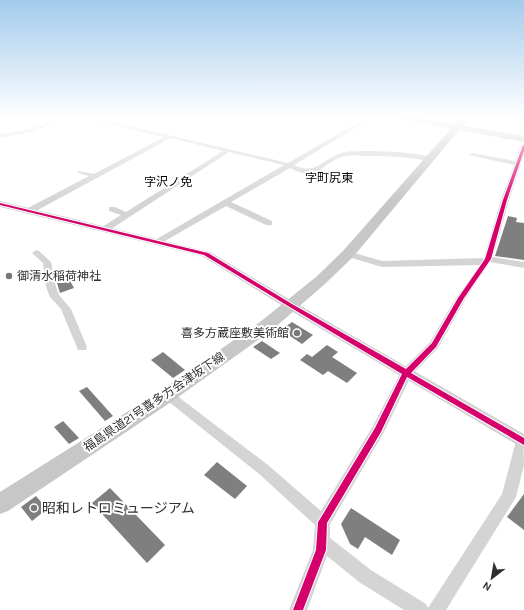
<svg xmlns="http://www.w3.org/2000/svg" width="524" height="610" viewBox="0 0 524 610" font-family="Karla,'Noto Sans JP',sans-serif">
	<style>
		.lines { fill: none; stroke-linecap: round; stroke-linejoin: round }
		.river { fill: #dbedf1; fill-rule: evenodd }
		.building { fill: #7f7f7f }
		.minor { fill: #d4d4d4; fill-rule: evenodd }
		.tertiary { fill: #d4d4d4; fill-rule: evenodd }
		.secondary { fill: #cdcdcd; fill-rule: evenodd }
		.primary { fill: #c7c7c7; fill-rule: evenodd }
		.cycleway-casing { stroke: #fff; stroke-width: 2 }
		.cycleway { fill: #d6006c; fill-rule: evenodd }
		.poi-dot { fill: #787878; stroke: #fff; stroke-width: 1.5 }
		.labels { text-anchor: middle; dominant-baseline: central; stroke-width: 4; stroke-linejoin: round; paint-order: stroke }
		.far-quarter-label { font-size: 12px; fill: #000; stroke: #fff }
		.poi-label { font-size: 12px; fill: #2f2f2f; stroke: #fff; text-anchor: start }
		.street-label { font-size: 12px; fill: #2f2f2f; stroke: #fff }
		.near-poi-label { font-size: 14px; fill: #2f2f2f; stroke: #fff; text-anchor: start }
	</style>
	<rect width="100%" height="100%" fill="#fff"/>
	<g class="lines">
		<path class="river" d="M0,117H12L11,119L0,122Z"/>
	</g>
	<path class="building" d="M508,216L517,218L516,222L524,223V260L495,256Z
		M69,279L74,288L60,293L57,283Z
		M292,322L313,335L302,344L281,330Z
		M262,341L280,353L271,359L253,347Z
		M327,345L338,352L332,357L357,373L347,383L328,371L323,375L300,360L307,354L312,357Z
		M163,352L185,370L173,378L151,360Z
		M87,387L113,416L105,421L79,391Z
		M63,421L79,438L69,444L54,427Z
		M217,462L247,486L235,499L204,475Z
		M110,488L165,545L147,563L92,503Z
		M524,494V530L507,517Z
		M36,496L47,509L32,521L21,507Z
		M351,508L400,540L392,555L365,537L358,549L350,544L341,524Z"/>
	<g class="lines">
		<path class="minor" d="M58,117H66L35,131L0,138V134L31,129Z
			M80,117H91L288,163L367,117H374L294,165C317,177 324,156 345,152C360,150 422,151 433,159L430,161C407,157 391,156 368,156C361,156 353,155 346,156C322,160 321,184 290,168L231,202L272,221V225H266L226,206L158,245L154,242L155,240L284,165L229,152L108,231H102L101,229L102,227L121,215L109,211V207H115L126,212L223,151L171,138L32,213H26V209L89,176L78,173V171L94,174L164,137Z
			M524,144V155L509,200L493,257L524,262V268L490,262L466,298L438,348L411,376L383,434L330,524V538L371,570L426,604L428,608L502,494L516,441L518,437L523,435L524,465L516,497L446,610H404L359,582L327,556L307,610H289L313,550L315,525L258,473L164,398L162,395L164,392L168,390L172,392L268,465L321,511L373,426L402,370L430,342L456,298L480,265L382,267L345,256L344,254L348,251L382,261L484,258L501,200L514,165L469,155L472,153L515,161L521,146Z
			M36,250L39,251L51,262L56,287L59,295L71,309L87,347L86,350H78L61,309L50,297L46,287L43,263L32,253Z"/>
		<path class="tertiary" d="M0,201L210,252L294,302L524,434V449L286,308L202,256L0,207Z"/>
		<path class="secondary" d="M394,117H412L524,136V142L398,119Z"/>
		<path class="primary" d="M461,117H470L353,257L326,283L272,330L174,400L8,511L0,514V492L162,390L260,322L316,277L343,251Z"/>
		<g class="cycleway-casing">
			<path id="cycleway" d="M523,145H524V151L507,200L491,259L464,298L436,347L411,373L524,438V445L407,377L381,432L327,523L326,550L303,610H293L316,550L318,522L320,519L375,428L402,374L288,306L204,255L0,205V203L208,253L292,304L406,369L432,343L458,298L485,259L503,200Z"/>
		</g>
		<use href="#cycleway" class="cycleway"/>
	</g>
	<linearGradient id="sky" x2="0" y2="1"><stop stop-color="#a3cbec"/><stop offset="0.58" stop-color="#fff"/><stop offset="1" stop-color="#fff" stop-opacity="0"/></linearGradient>
	<rect width="524" height="203" fill="url(#sky)"/>
	<g class="poi-dot">
		<circle cx="9" cy="276" r="4"/>
		<circle cx="297" cy="333" r="4"/>
		<circle cx="34" cy="508" r="4"/>
	</g>
	<g class="labels">
		<g class="far-quarter-label">
			<text x="329" y="178">字町尻東</text>
			<text x="168" y="182">字沢ノ免</text>
		</g>
		<g class="poi-label">
			<text x="17" y="276">御清水稲荷神社</text>
			<text x="289" y="333" text-anchor="end">喜多方蔵座敷美術館</text>
		</g>
		<g class="street-label">
			<text transform="translate(154 402) rotate(-34)">福島県道21号喜多方会津坂下線</text>
		</g>
		<g class="near-poi-label">
			<text x="42" y="508">昭和レトロミュージアム</text>
		</g>
	</g>
	<g transform="translate(492 578) rotate(211)" stroke="#ffffff" stroke-width="3" paint-order="stroke">
	<path d="M0-3L7 15L0 10L-7 15Z" fill="#2f2f2f"/>
	<text y="-6" font-size="11" font-weight="bold" text-anchor="middle" fill="#2f2f2f">N</text>
	</g>
</svg>
